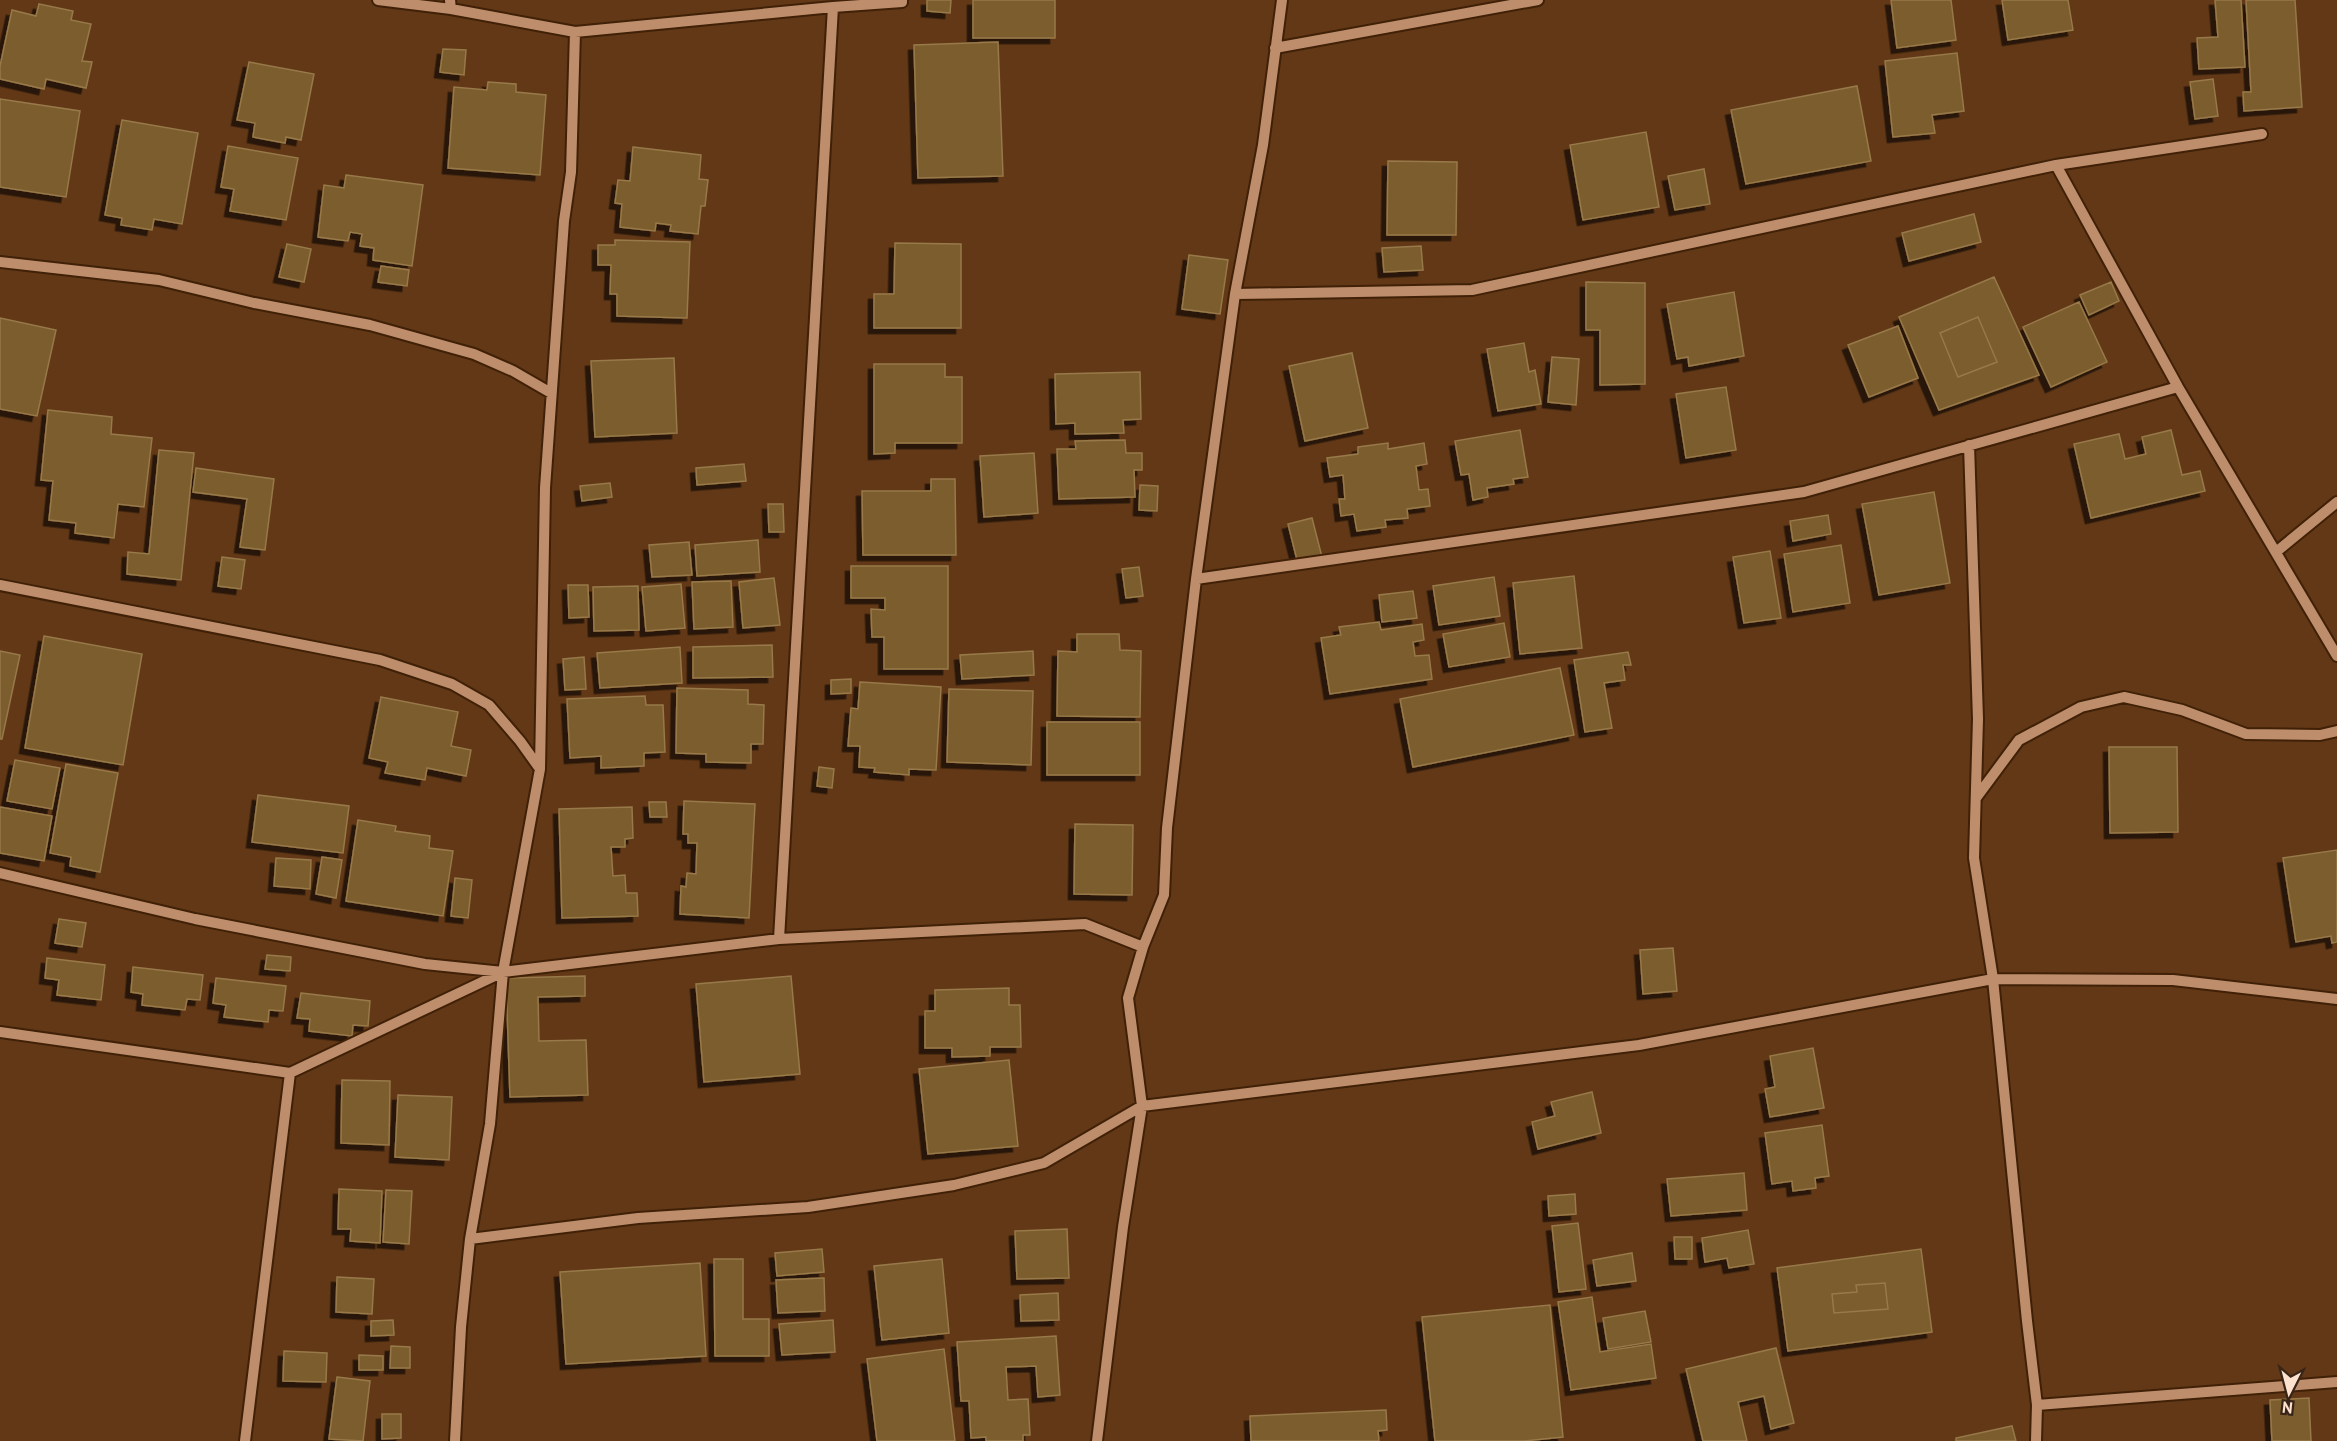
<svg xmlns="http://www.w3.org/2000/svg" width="2337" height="1441" viewBox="0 0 2337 1441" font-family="'PT Sans',sans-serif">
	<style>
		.building { fill: #7b5d2d; stroke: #987949; stroke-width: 1.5; fill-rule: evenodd; filter: url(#shadow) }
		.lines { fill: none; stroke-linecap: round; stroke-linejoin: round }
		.minor-casing { stroke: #402107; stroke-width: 14 }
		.minor { stroke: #be8e6c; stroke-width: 10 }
	</style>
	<defs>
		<filter id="shadow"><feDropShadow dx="-5.5" dy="5.5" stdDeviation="0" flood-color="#0009"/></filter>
	</defs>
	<rect width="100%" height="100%" fill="#623816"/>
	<path class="building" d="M927,0H951L950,13L927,11Z
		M973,0H1055V38H973Z
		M1891,0H1951L1956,40L1897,48Z
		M2002,0H2068L2073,30L2008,40Z
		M2215,0H2241L2245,67L2199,69L2197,38L2218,37Z
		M2246,0H2295L2302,107L2244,111L2243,92H2251Z
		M39,4L73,11L71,20L91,24L82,61L92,62L86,88L46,79L44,89L0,79V66L12,10L36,16Z
		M998,42L1003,176L918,178L914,45Z
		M443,49L466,50L464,75L440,72Z
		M1957,53L1964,111L1932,115L1935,133L1893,137L1885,61Z
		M249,62L314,74L301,140L286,137L285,143L253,137L255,123L237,120Z
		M2213,79L2218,116L2195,119L2190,82Z
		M488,82L516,84V92L546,95L540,175L448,168L454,87L487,90Z
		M1857,86L1871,161L1746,184L1731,110Z
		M0,99L80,111L66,197L0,187Z
		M122,120L198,133L182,224L154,219L152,230L121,225L122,218L105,215Z
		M1646,132L1659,207L1583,220L1570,145Z
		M228,146L298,158L286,220L230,211L234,189L221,187Z
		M633,147L701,155L699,179L708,180L705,206H701L698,234L670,231L671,225L656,223L655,231L620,227L622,204L615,203L618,180L630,181Z
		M1388,161L1457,162L1456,235H1387Z
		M1704,169L1710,204L1675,210L1668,176Z
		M346,175L423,185L412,266L373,260L374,248L360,246L362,234L350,232L348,241L318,237L324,185L344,188Z
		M1974,214L1981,242L1909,261L1902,233Z
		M615,240L690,242L687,318L617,316V294H610L611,265H598V245H615Z
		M895,243L961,244V328H874V294H894Z
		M287,244L311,249L304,282L279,277Z
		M1421,246L1423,270L1384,272L1382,248Z
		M1189,255L1228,260L1220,314L1182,309Z
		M381,266L409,270L407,286L378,282Z
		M1994,277L2039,375L1939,410L1899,317ZM1978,317L1997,362L1958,377L1940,333Z
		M1586,282L1645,283V384L1600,385V330H1586Z
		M2111,282L2119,301L2089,315L2080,295Z
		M1734,292L1744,356L1689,366L1688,357L1677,359L1667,304Z
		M2079,302L2107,362L2051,387L2023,327Z
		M1978,317L1997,362L1958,377L1940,333Z
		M0,318L56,330L37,416L0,409Z
		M1898,326L1918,378L1869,397L1848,345Z
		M1524,343L1529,372L1535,370L1541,404L1498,411L1487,349Z
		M1352,353L1368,428L1305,441L1289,366Z
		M1552,357L1579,359L1576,405L1548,402Z
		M674,358L677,433L595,437L591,361Z
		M874,364H945V377H962V443H895V453L874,454Z
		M1140,372L1141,419L1123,420L1124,433L1075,434V423L1056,424L1055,374Z
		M1726,387L1736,450L1686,458L1676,394Z
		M48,410L112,417L111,434L152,438L144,507L118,504L114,538L75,533L76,523L49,520L53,481L41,480Z
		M1520,430L1528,477L1513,479L1514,484L1487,488L1488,497L1473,500L1469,474L1461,475L1455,441Z
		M2171,430L2182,475L2200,471L2205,491L2091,518L2074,444L2119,434L2125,459L2146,454L2142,437Z
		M1125,440L1126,453H1142V470H1134L1135,497L1059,499L1057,449H1076L1075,441Z
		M1388,443V449L1424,443L1427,464L1416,466L1419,490L1428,489L1430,506L1407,509L1408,518L1385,520L1386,527L1357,531L1354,514L1341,516L1339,499H1345L1343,475L1330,477L1327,458L1358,454V447Z
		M159,450L194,453L181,580L127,574L128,552L149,554Z
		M1034,453L1038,513L984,517L980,456Z
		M744,464L746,481L697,485L696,468Z
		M196,468L274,479L265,550L240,547L247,499L193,492Z
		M931,479H955L956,555H863L862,491H931Z
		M610,483L612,497L582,501L580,486Z
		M1140,485L1158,486L1157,511L1139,510Z
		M1934,492L1950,583L1879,595L1862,504Z
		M768,504H783L784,532H769Z
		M1828,515L1831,534L1793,541L1790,521Z
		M1312,518L1322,557L1298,564L1288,524Z
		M758,540L760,572L697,576L695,545Z
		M689,542L692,575L652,577L649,545Z
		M1841,545L1850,603L1793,612L1784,554Z
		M1770,551L1781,618L1744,623L1733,557Z
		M222,557L245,560L241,589L218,586Z
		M851,566H948V669H884V637H872L871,609L885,610V598H851Z
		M1139,567L1143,596L1126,598L1122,569Z
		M1574,576L1582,648L1520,654L1513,583Z
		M1494,577L1500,616L1439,625L1433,586Z
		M774,578L780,625L743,628L739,582Z
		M731,581L733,627L694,629L692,582Z
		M681,584L685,628L646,631L642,587Z
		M568,585H588L589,617L569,618Z
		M638,586L639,630L594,631L593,587Z
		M1413,591L1417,618L1382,622L1379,595Z
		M1379,622L1381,630L1422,624L1424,640L1413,642L1415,656L1429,655L1432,679L1330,694L1321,638L1341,635L1339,627Z
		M1504,623L1510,657L1449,667L1443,634Z
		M1077,634H1119L1120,650L1141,651L1140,717L1057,716L1058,651L1077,652Z
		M44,636L142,654L123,765L25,748Z
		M772,645L773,677L693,678V647Z
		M680,647L682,683L600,688L597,653Z
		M0,651L20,655L2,739H0Z
		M1033,651L1034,675L962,679L960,655Z
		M1628,652L1631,665H1623L1625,680L1604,683L1612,728L1585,732L1574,660Z
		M584,657L586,689L565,690L563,659Z
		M1560,668L1574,735L1413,767L1400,699Z
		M851,679V693L831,694V680Z
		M860,682L941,687L936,770L909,769V775L874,772L875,768L859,767L860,746H848L851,708L858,709Z
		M677,688L748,690V704L764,705L763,744H751V763L706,762V754L676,753Z
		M949,689L1033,691L1031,765L947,762Z
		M645,696L646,705H663L665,752L644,753V766L601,768V756L570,758L567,699Z
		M381,697L458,712L451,746L471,750L466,776L427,768L425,780L385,773L388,762L369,758Z
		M1047,722H1140V775H1047Z
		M2109,747H2177L2178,832L2110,833Z
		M15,760L60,768L52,809L7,801Z
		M66,764L118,773L100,872L70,866L71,857L50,853Z
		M819,767L834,769L832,788L817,786Z
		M258,795L349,806L343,853L252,842Z
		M684,801L755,804L749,918L680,914L681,886L686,887L687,873L696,874L697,843H688V834H683Z
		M649,802H666L667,817H650Z
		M0,807L52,816L44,861L0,853Z
		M632,807L633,838L625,839V847H611L613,876L625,875L626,893H637L638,916L562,918L559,809Z
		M358,820L396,826L395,831L430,836L429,848L453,851L443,916L346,901Z
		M1075,824L1133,825L1132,895L1074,894Z
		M2337,850V942L2332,943L2331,936L2296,942L2283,858Z
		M322,857L342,860L336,898L316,894Z
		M276,858L311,860L310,889L274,886Z
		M455,878L472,880L468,918L451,916Z
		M59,919L86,923L82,947L55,943Z
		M1673,948L1677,991L1643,994L1640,950Z
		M267,955L291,957L290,971L265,969Z
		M47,958L105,965L101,1000L57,995L59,980L45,978Z
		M133,967L203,975L200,1000L187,999L185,1010L142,1005L143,994L131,992Z
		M585,976V996L538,997L539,1041L586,1040L588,1095L510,1097L506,978Z
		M791,976L800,1074L704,1082L696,984Z
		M216,978L286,986L283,1011L269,1010L268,1022L224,1017L226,1005L213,1003Z
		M1009,988V1005H1020L1021,1047H990V1056L952,1057V1048H925V1011H935V990Z
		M301,993L370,1001L368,1026L353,1025L352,1036L309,1031L310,1019L297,1018Z
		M1813,1048L1824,1108L1770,1117L1765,1089L1775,1087L1770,1056Z
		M1009,1060L1018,1146L928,1154L919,1069Z
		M342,1080L390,1081L389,1145L341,1143Z
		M1592,1092L1601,1133L1538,1149L1532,1122L1555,1116L1551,1102Z
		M398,1095L452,1097L449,1160L395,1157Z
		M1822,1125L1829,1176L1815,1178L1816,1188L1793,1191L1792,1181L1772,1184L1765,1133Z
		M1744,1173L1747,1210L1671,1216L1667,1179Z
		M339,1189L382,1191L380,1243L350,1241L351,1229H338Z
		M386,1190L412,1191L409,1244L383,1242Z
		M1575,1194L1576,1214L1549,1216L1548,1196Z
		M1578,1223L1586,1289L1559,1292L1552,1226Z
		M1067,1229L1069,1278L1017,1279L1015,1231Z
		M1748,1230L1754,1264L1729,1268L1727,1258L1705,1262L1702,1238Z
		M1674,1237H1692V1259H1675Z
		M822,1249L824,1272L777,1276L775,1253Z
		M1921,1249L1932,1332L1788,1351L1777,1268ZM1885,1283L1888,1309L1834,1313L1832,1294L1857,1292L1856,1285Z
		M1632,1253L1636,1281L1597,1286L1593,1260Z
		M714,1259H743V1319H769V1356H715Z
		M942,1259L949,1333L882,1340L874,1266Z
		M700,1263L706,1356L566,1364L560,1272Z
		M337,1277L374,1279L372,1314L336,1312Z
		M824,1278L825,1311L778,1313L776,1280Z
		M1885,1283L1888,1309L1834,1313L1832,1294L1857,1292L1856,1285Z
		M1058,1293L1059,1320L1021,1321L1020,1295Z
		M1592,1297L1600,1352L1651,1344L1656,1378L1571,1390L1558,1302Z
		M1550,1305L1563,1437L1524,1441H1435L1422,1317Z
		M1645,1311L1651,1342L1608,1349L1603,1318Z
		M393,1320L394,1335L371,1336V1321Z
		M833,1320L835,1352L782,1355L779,1324Z
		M1056,1336L1060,1395L1038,1397L1036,1366L1006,1367L1008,1400L1028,1399L1030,1435H1023V1441H986V1437L971,1438L969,1401H961L957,1342Z
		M391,1346L410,1347V1368H390Z
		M1776,1348L1794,1423L1771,1429L1764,1396L1738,1402L1747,1441H1703L1686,1369Z
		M944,1349L955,1441H877L867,1359Z
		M284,1351L327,1353L326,1382L283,1381Z
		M359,1355L383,1356V1370H359Z
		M337,1377L370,1381L363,1441L329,1439Z
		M2309,1398L2311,1441H2272L2270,1400Z
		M1386,1410L1387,1430L1378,1431L1379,1441H1251L1250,1416Z
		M382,1414H401V1438L382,1439Z
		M2012,1426L2016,1441H1956V1438Z"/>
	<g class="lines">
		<g class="minor-casing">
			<path id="minor" d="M378,0L451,9
				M450,0L451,9L575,32L571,172L564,221L545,488L540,769L503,972L490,1124L470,1239L461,1327L455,1441
				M833,7L902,2V0
				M575,32L833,7L779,939
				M1275,48L1538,0
				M2056,165L2178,387L2337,656
				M0,262L159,280L254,303L370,325L474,354L513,371L551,393
				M1235,294L1472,290L2056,165L2262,134
				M1969,445L1978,719L1974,858L1993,979L2027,1321L2037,1405L2036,1441
				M2276,552L2337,502
				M1196,579L1804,492L2178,387
				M0,585L380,660L452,684L489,705L520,741L540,769
				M1976,798L2019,740L2081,707L2124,697L2182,710L2246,734L2320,735L2337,731
				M0,873L195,919L425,964L503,972L779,939L1085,924L1143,947
				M0,1032L290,1073L245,1441
				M290,1073L501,973
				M470,1239L638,1218L808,1207L954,1185L1044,1163L1142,1106L1639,1045L1993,979L2173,980L2337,999
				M2037,1405L2337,1382
				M1097,1441L1123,1227L1142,1106L1128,998L1143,947L1164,895L1167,828L1196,579L1235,294L1263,145L1282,0"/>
		</g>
		<use href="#minor" class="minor"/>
	</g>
	<g transform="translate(2289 1393) rotate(186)" stroke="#392517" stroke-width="4.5" paint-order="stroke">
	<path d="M0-4.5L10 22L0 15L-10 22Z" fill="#fce2cf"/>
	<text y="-9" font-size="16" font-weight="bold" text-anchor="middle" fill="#fce2cf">N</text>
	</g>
</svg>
